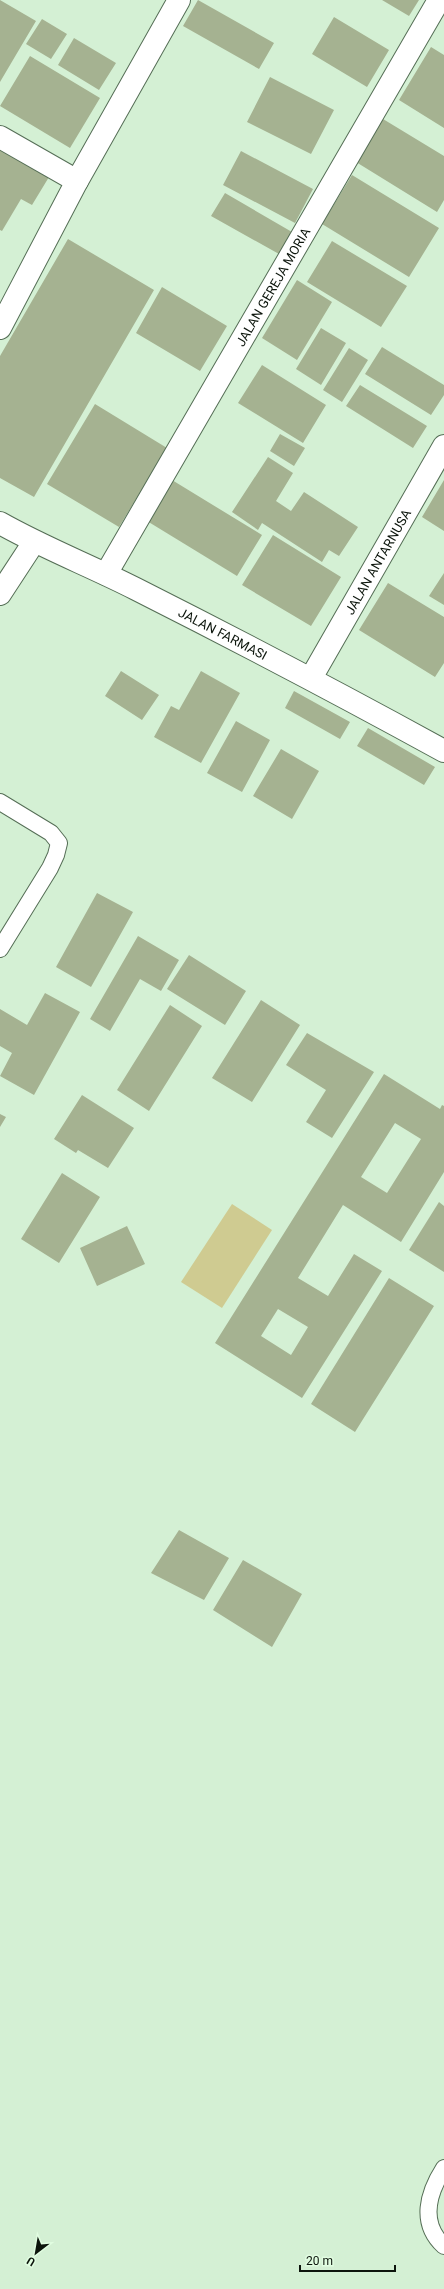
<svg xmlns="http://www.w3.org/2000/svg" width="444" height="2289" viewBox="0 0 444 2289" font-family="Roboto,sans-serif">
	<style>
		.green { fill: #cfcb91 }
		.building { fill: #a5b291; fill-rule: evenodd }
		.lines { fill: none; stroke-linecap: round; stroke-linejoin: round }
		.service-casing { stroke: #556e56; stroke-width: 18 }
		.minor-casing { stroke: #556e56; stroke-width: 24 }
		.tertiary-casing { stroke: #556e56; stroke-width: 24 }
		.service { stroke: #fff; stroke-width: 16 }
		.minor { stroke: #fff; stroke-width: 22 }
		.tertiary { stroke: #fff; stroke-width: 22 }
		.labels { text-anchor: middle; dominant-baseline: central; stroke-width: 4; stroke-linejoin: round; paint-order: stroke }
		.street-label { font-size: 13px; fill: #0c150c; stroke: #e1fde1 }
	</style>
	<rect width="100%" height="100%" fill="#d4f0d4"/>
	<path class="green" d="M232,1204L272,1230L222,1308L181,1282Z"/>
	<path class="building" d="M0,0L36,21L0,82Z
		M198,0L274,43L259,69L183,26Z
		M382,0H419L409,16Z
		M334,17L389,50L367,87L312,54Z
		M42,19L67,34L51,59L26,44Z
		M74,38L116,63L99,90L58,65Z
		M431,47L444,55V128L399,100Z
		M30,56L100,98L70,148L0,106Z
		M270,77L334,110L311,154L247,122Z
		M383,119L444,156V200L437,212L356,162Z
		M0,148L49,177L32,205L21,199L2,231L0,230Z
		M241,151L313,189L295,223L223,185Z
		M352,175L439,228L409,277L322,224Z
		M225,193L292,232L279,254L211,216Z
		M68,239L154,290L34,497L0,478V356Z
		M332,241L407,286L381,327L307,282Z
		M297,280L332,302L297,360L262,338Z
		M162,287L227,326L200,371L136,333Z
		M321,328L346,343L321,385L296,369Z
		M382,347L444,385V395L431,415L365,374Z
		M349,348L368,360L342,402L323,390Z
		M262,365L326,405L303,443L238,403Z
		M360,385L427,426L413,448L346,406Z
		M95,404L167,448L119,527L47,484Z
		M280,434L305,448L294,466L270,451Z
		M268,457L293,473L276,501L291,511L304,492L358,527L339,556L329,550L322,562L262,523L258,530L232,512Z
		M172,480L262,535L237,576L147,521Z
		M444,480V531L422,517Z
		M273,535L341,577L311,626L242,585Z
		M444,573V605L429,596Z
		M388,583L444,617V663L435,677L359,630Z
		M121,671L159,695L142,720L105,696Z
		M201,671L240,693L201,763L154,737L171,706L179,710Z
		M294,691L350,722L340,739L285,708Z
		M236,721L270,740L242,792L207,773Z
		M368,728L435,767L424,785L357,746Z
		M281,749L319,771L292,819L253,796Z
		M97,893L133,912L91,987L56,967Z
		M138,936L179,960L161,991L140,979L110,1031L90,1019Z
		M189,955L246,991L225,1025L167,989Z
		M45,993L80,1012L34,1095L0,1076L12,1053L0,1046V1009L27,1025Z
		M261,1000L300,1025L252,1102L212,1078Z
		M170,1005L202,1026L149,1111L117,1090Z
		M307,1033L374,1072L332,1138L306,1122L326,1090L286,1065Z
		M384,1074L440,1109L442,1105L444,1106V1172L401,1242L343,1205L298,1278L328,1296L354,1254L382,1271L302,1398L215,1343ZM395,1123L421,1139L387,1193L361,1177ZM278,1309L308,1327L291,1355L261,1336Z
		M82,1095L134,1128L108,1168L78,1150L76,1153L54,1139Z
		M0,1114L6,1117L0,1127Z
		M62,1173L100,1197L59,1263L21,1239Z
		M439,1202L444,1206V1272L409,1250Z
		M127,1226L145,1264L97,1286L80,1248Z
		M389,1278L434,1306L355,1432L311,1404Z
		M179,1530L229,1558L204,1600L151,1573Z
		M243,1560L302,1594L272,1647L213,1610Z"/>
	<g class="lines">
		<g class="service-casing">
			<path id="service" d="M0,802L51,833L59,843L56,855L50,868L0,949
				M444,2168C428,2193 419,2223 444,2246"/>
		</g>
		<g class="minor-casing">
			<g id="minor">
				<path d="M0,137L77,181"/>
				<path d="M0,328L77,181L179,0"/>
				<path id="s1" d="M106,574L439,0"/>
				<path d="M0,594L34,542"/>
				<path id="s2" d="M311,678L444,446"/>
			</g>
		</g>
		<g class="tertiary-casing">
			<g id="tertiary">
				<path id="s3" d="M0,523C44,548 91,566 136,589C239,641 342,695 444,751"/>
			</g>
		</g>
		<use href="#service" class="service"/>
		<use href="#minor" class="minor"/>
		<use href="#tertiary" class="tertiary"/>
	</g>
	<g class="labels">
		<g class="street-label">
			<text stroke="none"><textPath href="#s1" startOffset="332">JALAN GEREJA MORIA</textPath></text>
			<text stroke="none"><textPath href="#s2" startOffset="134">JALAN ANTARNUSA</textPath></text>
			<text stroke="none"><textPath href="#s3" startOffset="249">JALAN FARMASI</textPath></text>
		</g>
	</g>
	<g transform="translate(36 2253) rotate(211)" stroke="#e1fde1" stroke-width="3" paint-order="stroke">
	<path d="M0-3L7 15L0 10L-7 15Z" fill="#0c150c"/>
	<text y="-6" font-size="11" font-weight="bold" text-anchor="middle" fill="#0c150c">U</text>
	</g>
	<path d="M300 2265v6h95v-6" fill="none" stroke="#0c150c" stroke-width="2"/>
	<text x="306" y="2265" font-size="12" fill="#0c150c" stroke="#e1fde1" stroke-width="3" paint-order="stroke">20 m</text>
</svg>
